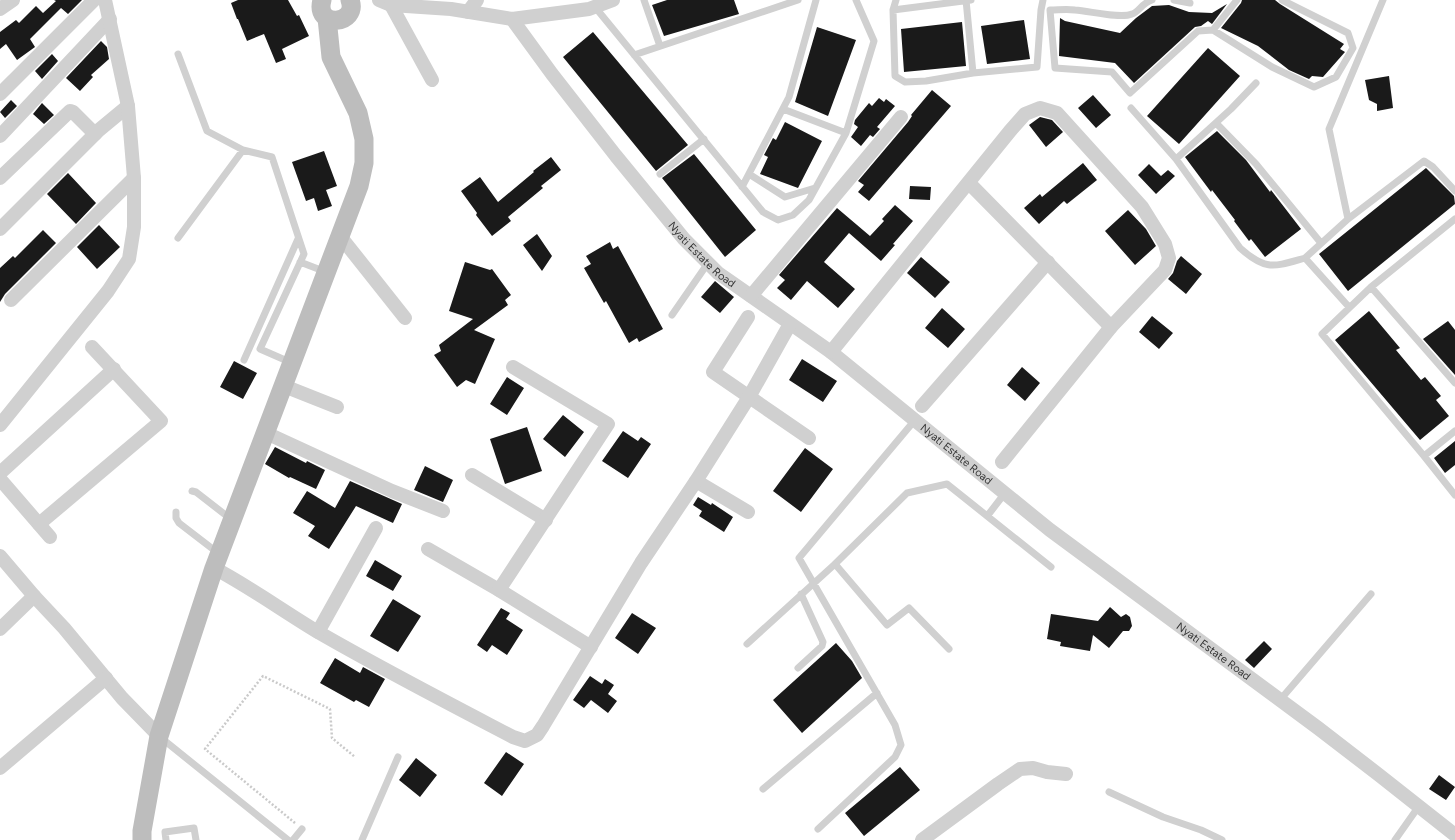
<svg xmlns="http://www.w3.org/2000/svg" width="1455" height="840" viewBox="0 0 1455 840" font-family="Figtree,sans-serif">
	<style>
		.building { fill: #1a1a1a }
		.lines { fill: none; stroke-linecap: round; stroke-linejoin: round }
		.path { stroke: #cacaca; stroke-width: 2.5; stroke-dasharray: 2 2; stroke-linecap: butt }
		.lane { stroke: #d0d0d0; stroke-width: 7 }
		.street { stroke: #d0d0d0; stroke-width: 14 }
		.secondary { stroke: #bdbdbd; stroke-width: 19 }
		.labels { text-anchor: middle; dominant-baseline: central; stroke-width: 4; stroke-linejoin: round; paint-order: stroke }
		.street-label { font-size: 11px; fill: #333; stroke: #fff }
	</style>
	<rect width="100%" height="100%" fill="#fff"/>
	<path class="building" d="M54,0H82L68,14L61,8L30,39L35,47L17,60L6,44L0,49V32L16,20L19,23L36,6L43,13L56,1Z
		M238,0H288L297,16L299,15L309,36L282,49L286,59L276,63L264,34L247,41L238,19H237L231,3Z
		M667,0H734L739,14L664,36L652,5Z
		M1242,0H1275L1280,4L1344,44L1340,49L1345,52L1323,77L1312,76L1309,79L1289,70L1258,46L1221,28L1241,3Z
		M1227,4L1212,24L1208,21L1201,26L1195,27L1134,83L1115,63L1059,56L1060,18L1065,21L1120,33L1136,18L1152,6L1169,5L1189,12L1212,13Z
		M1024,20L1030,59L987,64L981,26Z
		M962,22L966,66L904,72L901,29Z
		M817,27L856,40L828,116L795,102Z
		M593,32L688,145L656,171L563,57Z
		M101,41L107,47L109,59L91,75L93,77L80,91L66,78Z
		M1208,48L1240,76L1179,144L1147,116Z
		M52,54L58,61L42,79L35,71Z
		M1389,76L1393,108L1377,111V104L1369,100L1365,80Z
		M932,90L951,106L869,201L858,192L864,185L858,181L908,122L912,116L911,115Z
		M1093,95L1111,115L1096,128L1078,108Z
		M879,98L884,102L886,99L895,106L877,127L880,129L873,137L870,135L861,146L851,137L858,127L854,124L855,120L869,103L872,106Z
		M11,100L17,106L5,118L0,112Z
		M42,103L54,115L44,124L33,114Z
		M1040,117L1052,120L1063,132L1046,147L1029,125Z
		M785,122L822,141L798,188L760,174L768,157L764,155L773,138L776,140Z
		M1217,131L1246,160L1270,192L1271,190L1301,229L1265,257L1251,239L1249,241L1234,221L1235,220L1212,190L1211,192L1185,157Z
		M324,151L337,186L326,190L332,206L318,211L314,198L306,201L292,162Z
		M694,154L756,230L725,257L662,178Z
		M551,157L561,170L541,186L543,188L508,217L511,221L492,236L476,215L477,213L461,191L480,177L498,202L534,172L533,171Z
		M1083,163L1097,180L1067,204L1064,201L1039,224L1024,208L1040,194L1042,197Z
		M1149,164L1161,176L1168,170L1175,176L1156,194L1138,175Z
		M1426,168L1454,196L1455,204L1348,291L1319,254Z
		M68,173L96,203L76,224L47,194Z
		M910,186L931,187L930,200L909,199Z
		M895,205L913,221L893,244L895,245L881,261L849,233L824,262L855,289L838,308L807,281L791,300L777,288L785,280L779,275L837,208L870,236L884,221L882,219Z
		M1128,210L1146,229L1156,246L1135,265L1105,231Z
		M99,225L120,247L97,269L77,247Z
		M43,230L56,243L5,294L0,302V268L13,256L15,258Z
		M537,234L552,256L542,271L523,245Z
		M610,242L613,249L618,246L663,329L639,342L637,338L629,343L606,301L604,303L584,268L591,264L586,256Z
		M1181,256L1202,274L1186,294L1168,279L1173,273L1177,261Z
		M921,257L950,282L935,298L907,273Z
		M465,262L490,270L492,269L511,295L505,300L508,305L474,330L495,339L475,384L466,380L457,387L434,355L441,351L439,345L473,319L449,311Z
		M715,281L734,297L720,313L701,297Z
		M942,308L965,329L948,348L925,328Z
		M1369,311L1400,348L1396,350L1421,380L1425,377L1441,396L1436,400L1449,416L1420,440L1335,340Z
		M1152,316L1173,333L1159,349L1139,332Z
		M1448,321L1455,330V375L1423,339Z
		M802,359L837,381L823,402L789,380Z
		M234,361L257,373L243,399L220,387Z
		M1022,367L1040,383L1025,401L1007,385Z
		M507,377L524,388L507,415L490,404Z
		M563,415L584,432L565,457L543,439Z
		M527,427L542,471L505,484L490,439Z
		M623,431L638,441L641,437L651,444L628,478L602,461Z
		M1455,441V465L1445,473L1434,458Z
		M275,447L306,463L307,461L325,470L316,489L290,477L289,478L265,464Z
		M805,448L833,469L801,512L773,491Z
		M425,466L453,480L443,502L414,490Z
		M350,481L402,504L393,523L356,506L329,549L308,536L315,526L293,513L307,491L335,508Z
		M698,497L711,505L712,503L733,517L724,532L699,516L702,511L693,505Z
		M375,560L402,576L393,591L366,576Z
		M393,599L421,616L398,652L370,636Z
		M1110,607L1121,617L1126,614L1130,617L1132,626L1129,631H1123L1109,648L1093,635L1090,651L1060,646L1061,642L1047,639L1051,614L1098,621Z
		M501,608L510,613L506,619L523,630L507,655L492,645L487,652L477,645Z
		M632,613L656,628L638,654L615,638Z
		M1264,641L1272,649L1254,668L1245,660Z
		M836,643L852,661L862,678L802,733L773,700Z
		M335,658L360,673L363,667L385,679L369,707L356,700L354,702L320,683Z
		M590,676L602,684L605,679L614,685L608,694L617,701L608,713L591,700L584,708L573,700Z
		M506,752L524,764L502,796L484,783Z
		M416,758L437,775L420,797L399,780Z
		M900,767L920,790L864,836L845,813Z
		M1439,775L1455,787L1446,800L1429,789Z"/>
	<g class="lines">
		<path class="path" d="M295,823L205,749L263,676L330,709L332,738L355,757"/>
		<path class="lane" d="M644,0L660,46
			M896,0L893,10L895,76L905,82L926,81L973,73L1037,67L1041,10L1043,0
			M966,0L973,73
			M1152,0C1142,3 1139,12 1132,14C1120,19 1090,11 1075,10C1067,9 1058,10 1050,10L1055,68L1112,72L1130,93L1198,31L1213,30L1272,67L1314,87L1336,77L1353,48L1348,33L1282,0
			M1174,0L1190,3
			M595,7L763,212L778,220L793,215L809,200L846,133L874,41L856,0
			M893,10L971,0
			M1213,30L1237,0
			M178,54L207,131L243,150L272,157L304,254L260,349L292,363
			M634,55L798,0
			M1131,108L1176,159L1240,248C1266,271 1273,267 1305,258
			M783,109L846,133
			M1216,123L1256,164L1321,243
			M1176,159L1231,109L1256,83
			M660,174L704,139
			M749,174L785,197L815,188
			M742,187L789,97L816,0
			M1348,219L1424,161L1433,167L1455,191
			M1455,219L1371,287L1322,334L1424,456L1455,495
			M178,238L243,150
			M300,262L326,272
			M1371,287L1455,383
			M1349,307L1305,258L1348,219L1329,129L1383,0
			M672,315L708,263
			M244,360L298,239
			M1424,456L1455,431
			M192,491L196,492L232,520
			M176,512V518L179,523L218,553
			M988,515L1005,493
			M835,564L887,625L909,608L949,649
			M747,644L835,564L907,493L947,484L1051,567
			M798,668L822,646L823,642L801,594
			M1280,700L1371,594
			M160,737L288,840
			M763,789L877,693
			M1109,792L1163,817L1201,830L1222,840
			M818,829L895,757L901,745L895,725L799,558L915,420
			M166,840L165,832L194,828L196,840
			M293,840L302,829
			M362,840L398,757
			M1395,840L1419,806"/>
		<g class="street">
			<path d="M379,0L391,5L451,9L512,19L589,9L613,0"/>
			<path d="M391,5L432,80"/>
			<path d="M0,9L13,0"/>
			<path d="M468,12L477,0"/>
			<path id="s1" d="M512,19L552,74L616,156L684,239L718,273L831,352L1050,530L1318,728L1379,775L1455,835"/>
			<path d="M0,94L94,0"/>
			<path d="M0,136L110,19"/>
			<path d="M0,178L70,111L73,112L95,134"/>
			<path d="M969,183L1111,327"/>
			<path d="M0,229L99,130L128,106"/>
			<path d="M340,236L405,318"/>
			<path d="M751,296L901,117"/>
			<path d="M11,300L134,178"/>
			<path d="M748,317L713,372L809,438"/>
			<path d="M831,352L1010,131L1025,114L1040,108L1057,113L1142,207L1165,244L1169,258L1165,270L1111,327L1002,462"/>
			<path d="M284,386L337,407"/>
			<path d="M922,406L1048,262"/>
			<path d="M0,425L108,291L129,259L134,227V178L128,106L105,0"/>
			<path d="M266,433L392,491L443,511"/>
			<path d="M0,473L114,369"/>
			<path d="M472,475L546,520"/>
			<path d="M0,479L50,537"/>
			<path d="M696,481L748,512"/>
			<path d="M39,524L161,421L92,347"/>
			<path d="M428,549L499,590L591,647"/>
			<path d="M0,556L34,596L64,628L122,698L159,736"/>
			<path d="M214,568C250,587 283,611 318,632C382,669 448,703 513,737L525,741L537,735L543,726L641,563L696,481L749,397L790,324"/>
			<path d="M499,590L608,424L513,367"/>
			<path d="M0,629L34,596"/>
			<path d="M318,632L376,528"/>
			<path d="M0,768L106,678"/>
			<path d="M922,840L998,784L1020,769L1033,768L1047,772L1066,774"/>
		</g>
		<path class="secondary" d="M322,0C314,29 359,25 350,0
			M142,840V831L159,736L214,568L359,186L364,163V139L358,113L331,57L327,18"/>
	</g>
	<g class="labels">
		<g class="street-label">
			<text stroke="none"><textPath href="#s1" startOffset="303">Nyati Estate Road</textPath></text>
			<text stroke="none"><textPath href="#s1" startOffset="627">Nyati Estate Road</textPath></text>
			<text stroke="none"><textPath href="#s1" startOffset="951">Nyati Estate Road</textPath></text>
		</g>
	</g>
</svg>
